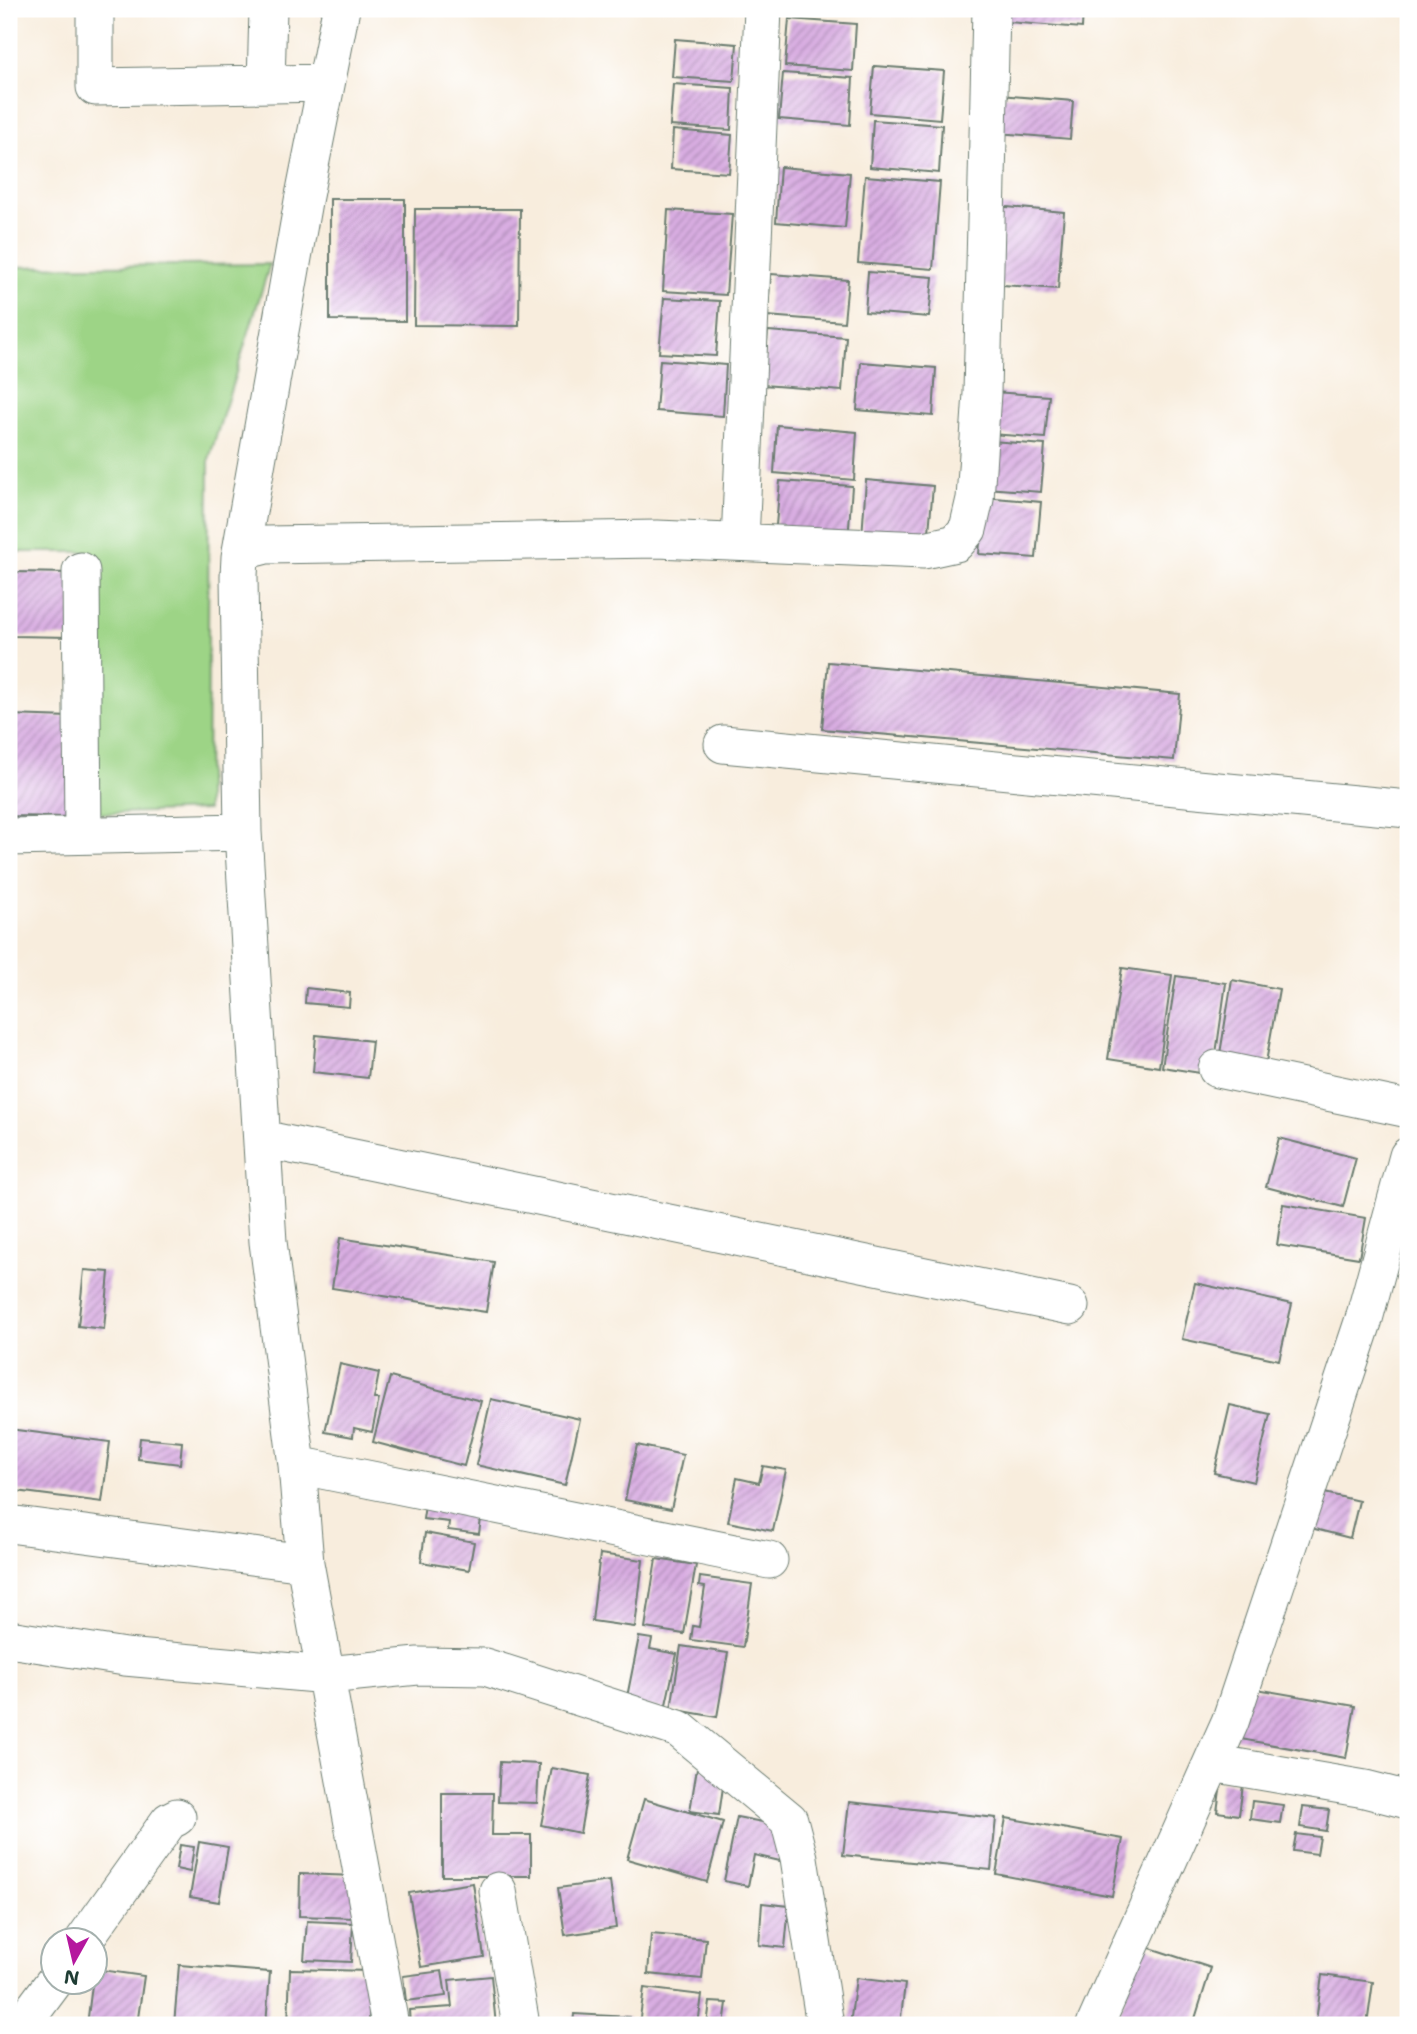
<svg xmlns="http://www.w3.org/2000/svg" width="1417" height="2034" viewBox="0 0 1417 2034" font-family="'Shantell Sans',sans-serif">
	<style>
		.grass { fill: #9dd486; stroke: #5e885d; stroke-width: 2 }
		.building { fill: url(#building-hatch) }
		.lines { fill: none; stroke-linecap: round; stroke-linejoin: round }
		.minor-casing { stroke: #6b7b6f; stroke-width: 39 }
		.minor { stroke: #fff; stroke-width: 37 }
	</style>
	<defs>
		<pattern id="building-hatch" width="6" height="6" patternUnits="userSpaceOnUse" patternTransform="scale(1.75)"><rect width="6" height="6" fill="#d9ade2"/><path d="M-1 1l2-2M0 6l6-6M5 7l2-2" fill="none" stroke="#af8eb8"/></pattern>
	</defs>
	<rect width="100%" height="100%" fill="#fff"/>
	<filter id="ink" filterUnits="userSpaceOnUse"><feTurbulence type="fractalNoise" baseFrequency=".0143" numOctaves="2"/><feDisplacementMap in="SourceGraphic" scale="14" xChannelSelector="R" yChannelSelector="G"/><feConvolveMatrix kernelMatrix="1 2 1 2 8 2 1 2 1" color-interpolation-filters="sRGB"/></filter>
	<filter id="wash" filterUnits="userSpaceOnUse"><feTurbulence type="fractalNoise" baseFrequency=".00686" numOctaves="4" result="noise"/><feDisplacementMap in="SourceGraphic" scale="28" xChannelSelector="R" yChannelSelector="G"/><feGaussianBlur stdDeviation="1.57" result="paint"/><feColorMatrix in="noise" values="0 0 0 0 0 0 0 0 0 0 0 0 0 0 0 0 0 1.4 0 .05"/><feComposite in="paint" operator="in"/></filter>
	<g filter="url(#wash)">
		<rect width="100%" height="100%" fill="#f8eddd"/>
		<path class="grass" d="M270,264L209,459L207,810L91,814V552H9V267Z"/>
		<g id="blocks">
			<path class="building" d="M998,9H1083L1082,28L997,21Z
				M789,19L856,24L853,71L785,66Z
				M675,39L737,44L734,81L672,77Z
				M874,66L944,71L940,119L870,113Z
				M783,73L853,78L850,125L779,119Z
				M673,84L733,88L731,130L670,126Z
				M1000,95L1073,101L1070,139L998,133Z
				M873,120L942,125L939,173L870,167Z
				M673,130L732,135L729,173L671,169Z
				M780,167L850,173L845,228L776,222Z
				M865,176L940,182L933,269L858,263Z
				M330,199H405V321L330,320Z
				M996,206L1064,212L1058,289L990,284Z
				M415,209H520L519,326L414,325Z
				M668,210L732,214L726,295L663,291Z
				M868,272L933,277L929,317L865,312Z
				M771,274L848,280L844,322L767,316Z
				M664,298L720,301L716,356L659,353Z
				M768,331L846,337L842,391L763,385Z
				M660,360L726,365L723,416L656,411Z
				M861,362L936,368L933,416L857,410Z
				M993,392L1049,396L1045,438L990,434Z
				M777,425L857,432L854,480L774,473Z
				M990,441L1045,445L1041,492L986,488Z
				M866,480L933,486L928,543L862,537Z
				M780,481L852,486L848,541L775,536Z
				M984,497L1041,502L1036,558L979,554Z
				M13,572L72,573L71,637L12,636Z
				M828,662L1180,694L1174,760L822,729Z
				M9,715L71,717L70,817L9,816Z
				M1122,968L1172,975L1159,1067L1108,1059Z
				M1176,976L1226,983L1213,1075L1162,1067Z
				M1232,980L1279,989L1265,1068L1219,1060Z
				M306,988L350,993L349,1007L305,1003Z
				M316,1035L372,1041L368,1078L313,1072Z
				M1279,1138L1356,1158L1343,1207L1266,1187Z
				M1283,1204L1366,1218L1359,1258L1277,1245Z
				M340,1238L494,1262L486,1312L332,1288Z
				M84,1270L109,1272L104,1329L78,1326Z
				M1195,1283L1292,1304L1279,1360L1182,1339Z
				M340,1364L379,1373L374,1399H379L372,1432L354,1428L353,1437L325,1432Z
				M390,1377L481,1401L464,1466L373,1442Z
				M491,1399L580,1419L565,1485L476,1465Z
				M1230,1405L1270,1414L1254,1482L1214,1473Z
				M9,1429L110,1442L102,1502L9,1490Z
				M140,1438L182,1442L180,1464L138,1459Z
				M637,1445L683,1455L671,1509L625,1500Z
				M763,1466L786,1470L773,1531L728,1522L737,1478L759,1483Z
				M1316,1491L1359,1501L1350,1538L1307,1527Z
				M425,1505L482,1511L479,1534L448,1530L449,1522L423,1519Z
				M425,1533L474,1542L469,1570L421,1562Z
				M600,1554L643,1560L635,1627L592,1621Z
				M656,1559L696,1565L684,1634L645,1628Z
				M700,1577L752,1584L743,1647L691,1640L693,1626L699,1627L705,1587L699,1586Z
				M639,1637L652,1639L650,1649L677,1654L665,1709L626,1702Z
				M681,1646L728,1653L717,1717L671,1709Z
				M1245,1687L1355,1706L1346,1758L1235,1738Z
				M500,1762L539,1764L537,1803L498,1802Z
				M552,1768L590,1775L580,1833L541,1825Z
				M697,1768L725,1773L719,1815L690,1811Z
				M1221,1782L1243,1785L1239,1815L1217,1812Z
				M442,1793H493L492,1835H531V1876H442Z
				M644,1799L723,1822L707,1882L627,1859Z
				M1252,1801L1283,1805L1280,1823L1250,1819Z
				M849,1802L996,1818L991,1870L843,1855Z
				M1303,1807L1329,1810L1326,1831L1300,1827Z
				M737,1817L787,1827L780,1861L754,1855L748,1886L724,1881Z
				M1006,1818L1123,1839L1112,1896L996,1874Z
				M1296,1834L1320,1837L1317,1854L1293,1851Z
				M199,1842L228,1847L219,1902L190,1897Z
				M180,1845L194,1847L190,1872L176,1869Z
				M300,1874L356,1876L355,1918L299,1916Z
				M610,1881L616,1928L565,1935L558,1888Z
				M473,1883L484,1957L421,1967L409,1893Z
				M762,1903L789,1906L785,1948L759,1945Z
				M307,1921L353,1923L351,1962L304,1960Z
				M651,1934L706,1939L702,1979L648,1974Z
				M1141,1945L1211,1968L1193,2025H1116Z
				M179,1965L270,1972L266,2025H174Z
				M94,1969L144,1976L137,2025H87Z
				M290,1969L370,1971L369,2025H288Z
				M442,1971L446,1996L406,2001L403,1976Z
				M1322,1975L1373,1982L1367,2025L1316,2022Z
				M491,1976L496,2025H410L409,2010L452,2007L449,1980Z
				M856,1978L905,1984L900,2025H850Z
				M644,1988L702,1995L698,2025H639Z
				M710,2002L727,2003L724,2025H707Z
				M574,2014L629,2017L628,2025H573Z"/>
		</g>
	</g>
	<g filter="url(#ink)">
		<use href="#blocks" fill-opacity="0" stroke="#6b7b6f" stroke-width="2"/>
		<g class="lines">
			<g class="minor-casing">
				<path id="minor" d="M95,9V87L326,83
					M266,84L268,9
					M740,542L763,9
					M240,557L303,201L341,9
					M81,571L83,835
					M723,744L1408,809
					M243,832L239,576L240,557L250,549L266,545L657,539L924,550L956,543L968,529L975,499L982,393L991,9
					M9,837L243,832L268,1242L297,1465L305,1563L390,2025
					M1217,1069L1408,1109
					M262,1139L1070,1306
					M297,1465L769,1560
					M9,1524L305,1563
					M9,1639L125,1657L327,1675L418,1666L485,1667L679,1729L789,1820L799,1858L825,2025
					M1212,1763L1365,1789L1408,1800
					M498,1891L521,2025
					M84,1940L169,1821L177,1817
					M22,2025L54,1982
					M1095,2025L1230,1722L1364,1319L1408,1156"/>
			</g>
			<use href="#minor" class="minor"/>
		</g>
	</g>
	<rect width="1417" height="2034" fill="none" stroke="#fff" stroke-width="35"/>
	<g transform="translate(74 1961) rotate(188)"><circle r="33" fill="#ffffff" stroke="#a5b1ae" stroke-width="2"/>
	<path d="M0-5L12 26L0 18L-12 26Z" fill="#b5179e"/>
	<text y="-10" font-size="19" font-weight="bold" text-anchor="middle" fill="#1f3d34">N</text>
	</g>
</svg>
